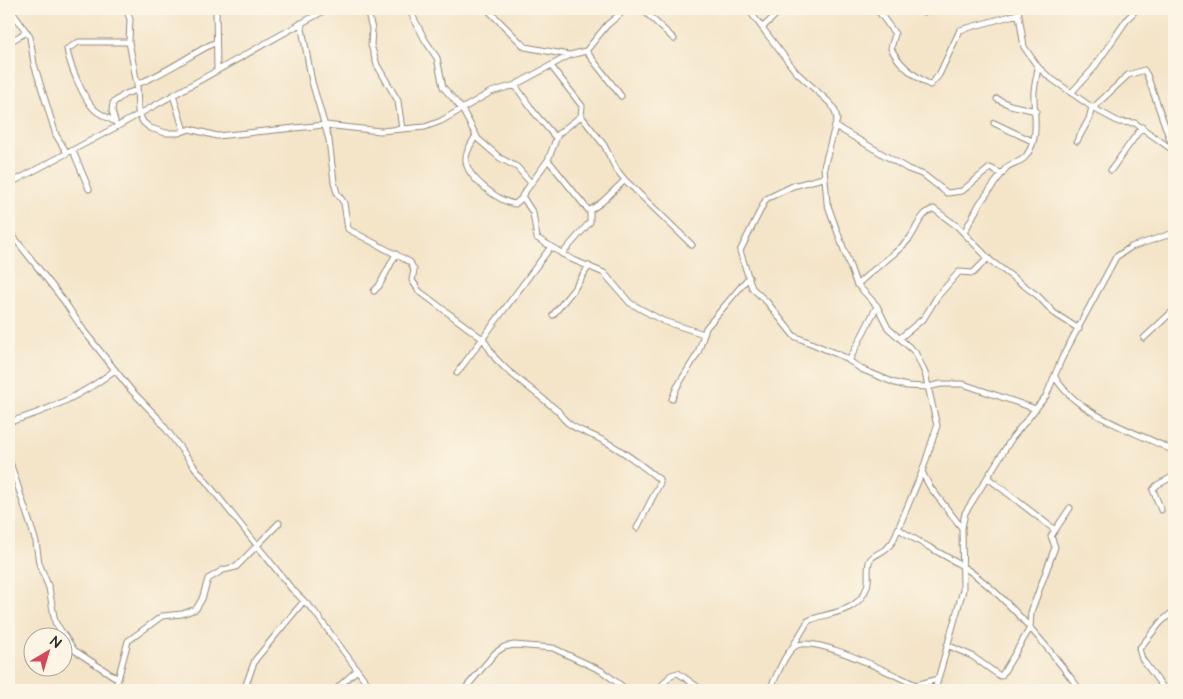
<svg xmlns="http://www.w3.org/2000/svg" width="1183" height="699" viewBox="0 0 1183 699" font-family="'Architects Daughter',sans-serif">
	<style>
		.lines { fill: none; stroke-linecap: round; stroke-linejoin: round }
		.minor-casing { stroke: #90887a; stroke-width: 7 }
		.minor { stroke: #fff; stroke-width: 5 }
	</style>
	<rect width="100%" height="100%" fill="#fcf5e5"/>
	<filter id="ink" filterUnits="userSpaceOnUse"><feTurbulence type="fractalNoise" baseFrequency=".02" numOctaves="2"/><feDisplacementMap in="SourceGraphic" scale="10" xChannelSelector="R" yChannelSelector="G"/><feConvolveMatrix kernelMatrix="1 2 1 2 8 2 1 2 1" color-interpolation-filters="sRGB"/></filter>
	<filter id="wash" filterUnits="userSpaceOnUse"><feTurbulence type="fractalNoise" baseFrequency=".0096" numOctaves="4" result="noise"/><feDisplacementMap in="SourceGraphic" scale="20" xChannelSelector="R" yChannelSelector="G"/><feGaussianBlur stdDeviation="1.12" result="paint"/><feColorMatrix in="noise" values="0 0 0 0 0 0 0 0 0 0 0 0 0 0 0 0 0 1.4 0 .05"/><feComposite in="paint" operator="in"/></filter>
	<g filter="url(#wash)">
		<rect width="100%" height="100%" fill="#f4e5c9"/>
	</g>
	<g filter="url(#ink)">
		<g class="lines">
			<g class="minor-casing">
				<path id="minor" d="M10,9L30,37L34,64L56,135L67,153
					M126,9L130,19L129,42L137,84L138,111L143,122L150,128L166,133H179L190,129L217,136L325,125L380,131L425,127L441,121L491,92L515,85L570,55L586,51L607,25L626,9
					M216,9L217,71
					M367,9L372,29L371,45L377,65L398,101L402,129
					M409,9L425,40L437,58L443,87L462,109L478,139L500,158L517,167L531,183
					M487,9L525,47L569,55
					M642,9L674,39
					M748,9L796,72L831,104L835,111L837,119L824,167L827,203L856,283L877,306L888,328L915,352L925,373L937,426L922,472L930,487L962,528
					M877,9L895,34L891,48C898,64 916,77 930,85L939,75L960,30L1018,14
					M921,9L924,12
					M1018,9L1024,47L1038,67L1049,77L1093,108L1119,122L1135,123L1174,151
					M301,23L312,82L329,140L334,182L337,193L344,203L348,229L410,262L414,270L412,280L419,291L484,340L495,358L507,370L558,411C567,428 585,431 600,439C621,449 641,465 659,479L660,483L637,528
					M763,27L782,9
					M9,42L27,32
					M586,51L621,96
					M551,66L582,106L581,116L604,145L616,169L625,180L692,245
					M137,84C165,74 189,55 216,42
					M515,85L533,111L556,138
					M1071,93L1093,69L1128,18L1137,9
					M173,95L184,131
					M997,99L1010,105L1036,111
					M1093,108L1128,75L1144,70L1147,75L1174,151
					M581,116L558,134L548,160L522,196L533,213L537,238L571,259L604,273L630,303L663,321L704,334
					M115,121L112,111L113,103L125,94L137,90
					M115,122C109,118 101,115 95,110C84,100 69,64 67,49L79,42H129
					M994,123L1032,141
					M835,126L908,169L924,175L947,193L962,191L990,168L1002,174
					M476,135C472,143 465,152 466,161C467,178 500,202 515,204L522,198
					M1077,141L1089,119L1092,107
					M73,151L89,189
					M548,160L589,211L602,202L625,180
					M1111,170L1142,127
					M823,178L793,186L766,199L740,251L752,288L767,302L794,336L844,357L861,369L895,383L907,386L928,387L941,384H963L1036,409
					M9,184L118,126L327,9
					M9,231L64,301L84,331L131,390L157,417L193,465L291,588L314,611L372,690
					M964,233L980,203L1006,168C1012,162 1021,163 1026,156C1041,136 1033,113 1034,91C1035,83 1037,75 1038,67
					M562,254L590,222V211
					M857,285C873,268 895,256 910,238C917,228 921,212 934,209L958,227L991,261L1038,296L1054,313L1079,329
					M374,291L379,286L396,254
					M9,294V322
					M553,315L574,289L589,266
					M900,338L924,318L937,297L959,272L973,273L988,258
					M1144,338L1174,310
					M849,361L877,306
					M457,373L550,248
					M1055,377C1078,416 1135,431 1174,451
					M672,399L677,387L698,353L706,328L749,277
					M9,422C48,411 83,395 115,370
					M9,459L36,542L39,563L49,588L55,622L74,650L118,679L115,690
					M988,478L1055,530
					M1161,510L1153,490L1157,485L1174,476
					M899,529C919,543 942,553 962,566C1006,594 1049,648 1080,690
					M947,645L972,656L1000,676L1002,675L1030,628L1031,612L1055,547L1051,536L1070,508
					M792,648L808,621C827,612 858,614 867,587C870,579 866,566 870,560C874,553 886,553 893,541L922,472
					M118,679L128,641L162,616L182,614L196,609L202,599L208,579L223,570L236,567L279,523
					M244,690L255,660L303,602
					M335,690L357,670
					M464,690L495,653L504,647L514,645L553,648L602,671L627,690
					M658,690L671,675L678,673L702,690
					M769,690C777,678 783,655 794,647C812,632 895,676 916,685L938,679
					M935,690L963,590L962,528L965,513L1012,438L1046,396L1062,358L1116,257L1131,247L1174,233
					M1165,690L1142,659L1139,649L1161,622L1174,611"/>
			</g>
			<use href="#minor" class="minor"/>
		</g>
	</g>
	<rect width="1183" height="699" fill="none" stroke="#fcf5e5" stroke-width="30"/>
	<g transform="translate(48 652) rotate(38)"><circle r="24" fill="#fcf5e5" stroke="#a8a49b"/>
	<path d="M0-4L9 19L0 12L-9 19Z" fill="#d1495b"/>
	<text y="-8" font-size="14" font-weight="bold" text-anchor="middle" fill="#2b2b2b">N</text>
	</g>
</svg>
